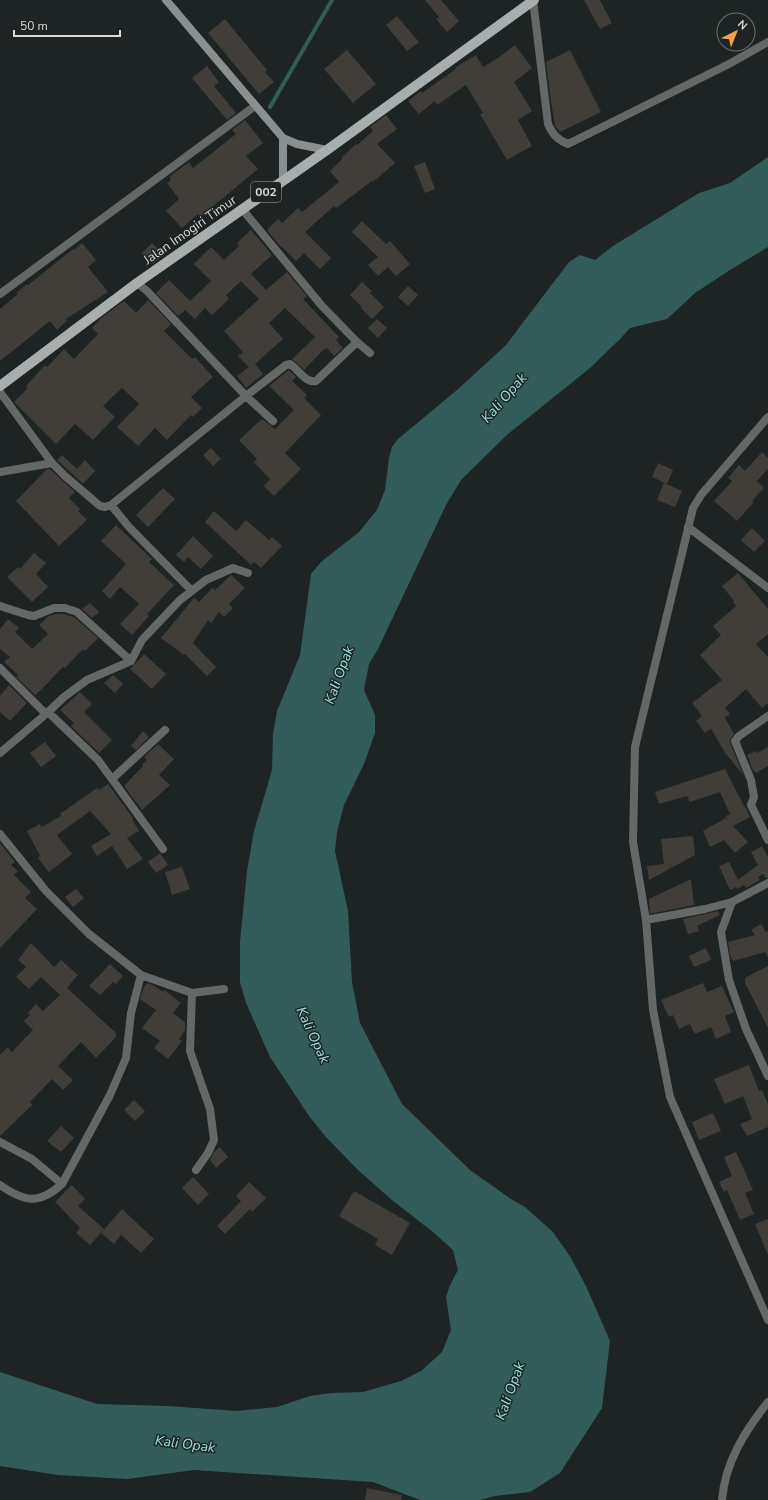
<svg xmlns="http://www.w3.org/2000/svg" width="768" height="1500" viewBox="0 0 768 1500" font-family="'Nunito Sans',sans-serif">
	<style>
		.water { fill: #325c59 }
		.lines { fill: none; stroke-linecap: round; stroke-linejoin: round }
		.stream { stroke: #325c59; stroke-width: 4 }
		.building { fill: #413d39 }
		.street { stroke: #646867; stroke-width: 8 }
		.secondary { stroke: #8a8f8f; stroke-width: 8 }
		.primary { stroke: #a7aead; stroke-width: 10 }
		.labels { text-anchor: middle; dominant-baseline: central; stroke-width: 3; stroke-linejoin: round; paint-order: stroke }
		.shield { fill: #1e2423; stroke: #a0a5a4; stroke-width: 1 }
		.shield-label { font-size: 12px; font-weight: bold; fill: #d7dcdb }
		.street-label { font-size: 13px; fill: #d7dcdb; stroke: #1e2423 }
		.water-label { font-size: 14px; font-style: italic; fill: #94e2dd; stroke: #1e2423 }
	</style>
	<rect width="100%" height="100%" fill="#1e2423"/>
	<path class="water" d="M768,157V247L730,270L695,293L667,319L630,328L620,339L590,368L508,434L461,480L446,505L378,649L369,664L364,690L375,715V733L364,764L344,805L337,832L335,851L348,911L352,982L360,1023L402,1104L470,1170L511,1199L525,1207L553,1232L571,1258L586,1286L610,1341L602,1408L560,1473L530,1492L495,1496L480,1500H420L373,1482L194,1470L127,1479L58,1475L0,1466V1372L97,1404L168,1406L237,1411L277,1407L310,1396L331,1393L363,1392L401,1381L421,1371L442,1352L451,1330L446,1297L450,1285L458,1270L453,1250L433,1232L393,1201L357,1169L326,1137L309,1116L270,1057L246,1003L240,982V942L247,871L254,831L272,770L273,734L277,711L300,655L311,574L321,562L359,532L377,510L385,490L389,458L392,447L398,439L457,390L506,345L569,262L580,255L595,260L613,246L699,193L730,183Z"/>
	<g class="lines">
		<path class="stream" d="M270,107L332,0"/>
	</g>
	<path class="building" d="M425,0H441L459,21L447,32L436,19L439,17Z
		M584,0H600L612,23L600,29Z
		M397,16L419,42L407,51L386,25Z
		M225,19L267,70L265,72L274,82L259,94L208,33Z
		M515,45L532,68L514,82L532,111L518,120L532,146L507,160L480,114L483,113L466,85L437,105L435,101L419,114L408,101L421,91L422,93L456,69V67L476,55L483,67L498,58Z
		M347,50L376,84L353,103L324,69Z
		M570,50L601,112L560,132L555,126L552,108L546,62Z
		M207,66L219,82L214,86L236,113L227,120L192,78Z
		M386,115L397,129L377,144L395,163L373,182L372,181L336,208L334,206L305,232L331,258L320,269L304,253L296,261L282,247H281L267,230L278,219L282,223L298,208L302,212L339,182L330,171L343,158L342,157L356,144L357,145L373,131L370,127Z
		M245,120L263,143L246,156L258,169L200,217L198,214L182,228L166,211L179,199L167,183L171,180L169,177L189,162L193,168L236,134L232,130Z
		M425,162L435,189L425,193L414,166Z
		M362,221L386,244L390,241L410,264L396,276L388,267L378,276L368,265L378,257L352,232Z
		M251,230L272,255L251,274L266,290L287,272L307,296L303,299L339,337L336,340L343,348L334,356L327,348L325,350L324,349L304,370L292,359L315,337L285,308L269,323L283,339L255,364L263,374L246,388L237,376L249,367L238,356L243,352L224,331L259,299L241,281L226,295L229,299L212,315L205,308L195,319L185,310L178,316L156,293L169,280L190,301L211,281L194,264L211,247L224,260L239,246L237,243Z
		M82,243L96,260L88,267L108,292L66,319L67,321L57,330L50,321L0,361V309L18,294L16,293L27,284L28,285L73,249L74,250Z
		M152,243L164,255L153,264L142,253Z
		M362,282L372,291L370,293L384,307L372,319L361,308L362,307L350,295Z
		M408,286L418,295L408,306L398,297Z
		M148,300L171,324L164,331L192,359L195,357L213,377L191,397L202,408L193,417L191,415L167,440L155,428L138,446L117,427L139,404L122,388L103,406L115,417L93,440L75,424L56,444L14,402L28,388L26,386L45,365L47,367L64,349L74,359L98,334L92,328L101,318L124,301L136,313Z
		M377,319L387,328L378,338L368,328Z
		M289,370L296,377L292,381L307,395L304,398L321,415L285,453L301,469L274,496L264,486L270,479L254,462L257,459L239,440L262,419L275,429L294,410L269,386Z
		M211,448L221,459L213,466L203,455Z
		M762,452L768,458V469L757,481L764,488L752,501L754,502L737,521L714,501L732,481L728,478L739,465L745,471Z
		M62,455L77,469L85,460L95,471L83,484L57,460Z
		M658,463L673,470L667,484L652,477Z
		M47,469H50L75,492L69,498L80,509L78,511L87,520L59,546L16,501Z
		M664,483L682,491L675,507L657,500Z
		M163,488L175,499L148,527L136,515Z
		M214,511L236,531L246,520L269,540L272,537L282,546L261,568L254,562L251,565L205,522Z
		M116,525L152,559L149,562L174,585L147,614L149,616L132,635L120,624L139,604L120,587L110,599L102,591L126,564L101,541Z
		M752,528L765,541L754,552L741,540Z
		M193,536L213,556L201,569L188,557L184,562L176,555Z
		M34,553L46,563L36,574L48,587L32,602L7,577L18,567L20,569Z
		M738,573L768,609V634L756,644L768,657V703L762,708L746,689L725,708L730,714L725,718L734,734L730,740V743L744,776L726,754L711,729L705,733L696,721L702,716L692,703L722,680L700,655L721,635L713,626L736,606L733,602L734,601L722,586Z
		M231,575L245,588L229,604L233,608L224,617L219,612L211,623L208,620L193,643L216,667L207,676L185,654L184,655L161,638L194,598L199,602L212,588L215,590Z
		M90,603L99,612L92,618L82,609Z
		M55,614H64L74,617L98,638L85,651L83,649L65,668L63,667L36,695H35L16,677L18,675L4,662L10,657L0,649V629L8,619L19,628L15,632L32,649L48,634L39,625L49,616Z
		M144,654L166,674L152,689L130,669Z
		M113,675L123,684L115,693L104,683Z
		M9,685L27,703L10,721L0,712V696Z
		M80,692L92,704L84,712L112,740L99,753L71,726L74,723L60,710Z
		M143,731L149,737L136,750L131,746Z
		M45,742L56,756L41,767L30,753Z
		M158,744L174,759L159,775L170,785L142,810L124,786L143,766L142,765L147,760L144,757Z
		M768,747V766L756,773L753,770L747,755L756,751L757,753Z
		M725,769L750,817L733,826L748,842L735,853L724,840L710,847L703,831L726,818L728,821L726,816L730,814L720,792L690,802L687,796L659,804L655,792Z
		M108,784L133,818L132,819L139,831L127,838L143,859L127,869L112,846L97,856L91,846L111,834L90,811L57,835L72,854L49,872L38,858L40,856L27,831L40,824L41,827L61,816L60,814L81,799L97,788L99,790Z
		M693,836L695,855L649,880L647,866L664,864L661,839Z
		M0,843L15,862L11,865L18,871L14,875L31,892L25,898L37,909L0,948Z
		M762,846L768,857V878H766L763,874L758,877L760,880L746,888L744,885L737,889L736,887L730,890L719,866L729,862L738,880L758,865L751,852Z
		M160,853L168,865L156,873L148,862Z
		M182,867L190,889L172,895L165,872Z
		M691,879L694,905L650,914L649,899Z
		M76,889L84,898L73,907L65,897Z
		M718,911L720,915L697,926L699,931L688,934L683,919Z
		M761,924L766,932L768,931V957L765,952L733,961L730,955L728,942L755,935L751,930Z
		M31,943L54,967L61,960L78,975L66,989L67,988L116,1033V1037L96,1058L81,1042L58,1066L73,1080L63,1090L52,1079L30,1102L32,1105L0,1136V1055L8,1047L12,1052L33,1030L24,1021L30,1015L28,1013L36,1004L43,1011L60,995L41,977L29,989L16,977L26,967L18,960Z
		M706,948L711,960L694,967L689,956Z
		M110,964L123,976L116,984L113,982L100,995L89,986Z
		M768,966V1028L745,983V978Z
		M147,983L155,986L163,992L164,990L181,1003L173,1013L185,1022V1030L179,1039L182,1041L168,1059L154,1048L160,1041L142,1028L156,1010L140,999L143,989Z
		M703,983L707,992L722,986L734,1012L725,1016L731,1032L716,1039L711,1027L695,1034L690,1024L679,1029L673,1015L669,1017L661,1000Z
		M749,1065L759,1091L762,1090L768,1104V1127L747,1136L740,1124L752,1119L743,1096L725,1104L714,1079Z
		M134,1100L145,1111L135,1121L124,1110Z
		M713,1113L721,1131L699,1140L692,1122Z
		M61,1126L74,1138L61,1152L47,1141Z
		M220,1147L228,1157L216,1168L210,1160L214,1152Z
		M736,1152L753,1190L745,1193L754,1214L740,1220L727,1190L724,1192L719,1182L732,1176L724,1157Z
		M193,1177L209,1194L198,1205L182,1188Z
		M249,1182L266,1198L252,1212L250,1209L225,1234L217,1226L241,1201L236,1196Z
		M72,1185L85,1199L78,1206L104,1229L90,1245L76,1233L80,1228L55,1202Z
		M354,1191L410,1223L392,1255L375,1245L378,1239L339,1216Z
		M122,1209L154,1239L141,1253L121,1235L114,1244L101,1233Z
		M768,1219V1255L755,1224Z
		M367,1488L402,1495L401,1500H365Z"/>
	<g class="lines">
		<path class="street" d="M533,0L548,124C553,135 558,140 568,144L729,64L768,42
			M242,209L322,306L357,342L370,353
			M137,283L147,291L246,396L286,365L290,364C299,370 305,383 316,381L357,342
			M0,294L255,106
			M0,392L52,463L65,476L100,506L105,507L111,505L246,396L273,421
			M768,417L701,495L693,508L635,747L633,842L646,920L653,1010L670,1097L768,1320
			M0,472L52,463
			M111,505L129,527L192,591
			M688,527L768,588
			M0,606L28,615L34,616L54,608H65L77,612L131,661
			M0,668L46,714L64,697L87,680L131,661L142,640L180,600L206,580L233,568L248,573
			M48,712L98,760L163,849
			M768,716L739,736L735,741L751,780L754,797L751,805L768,840
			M0,753L46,714
			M112,779L165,730
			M0,834L46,891L89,934L141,975L192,993L224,989
			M732,902L721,932L729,980L746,1029L768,1076
			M646,920L705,909L732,902L768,883
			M192,993L190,1051L210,1109L214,1140L208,1153L196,1170
			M0,1142L32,1159L62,1184C39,1205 24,1202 0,1185
			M62,1184L110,1095L126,1058L131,1013L141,975
			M722,1500C725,1462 745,1431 768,1402"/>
		<path class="secondary" d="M166,0L283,138L297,144L327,150
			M283,181V138"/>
		<path class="primary" d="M0,386L137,283L327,150L534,0"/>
	</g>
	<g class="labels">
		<rect class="shield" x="251" y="182" width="30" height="20" rx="3"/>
		<g class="shield-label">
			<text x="266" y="192">002</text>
		</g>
		<g class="street-label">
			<text transform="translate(190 230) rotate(-35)">Jalan Imogiri Timur</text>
		</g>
		<g class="water-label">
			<text transform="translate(504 398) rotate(-49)">Kali Opak</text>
			<text transform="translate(339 675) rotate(-70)">Kali Opak</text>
			<text transform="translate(313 1035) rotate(65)">Kali Opak</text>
			<text transform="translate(510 1391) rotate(-70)">Kali Opak</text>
			<text transform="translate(185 1444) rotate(7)">Kali Opak</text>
		</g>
	</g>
	<g transform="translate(736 32) rotate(43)"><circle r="19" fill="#1e2423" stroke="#686e6d"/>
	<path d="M0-3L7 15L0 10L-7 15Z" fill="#f3a442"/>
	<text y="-6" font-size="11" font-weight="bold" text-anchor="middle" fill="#d7dcdb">N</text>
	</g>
	<path d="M14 30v6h106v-6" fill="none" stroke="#d7dcdb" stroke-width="2"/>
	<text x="20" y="30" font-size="12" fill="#d7dcdb" stroke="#1e2423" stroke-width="3" paint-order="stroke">50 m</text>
</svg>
